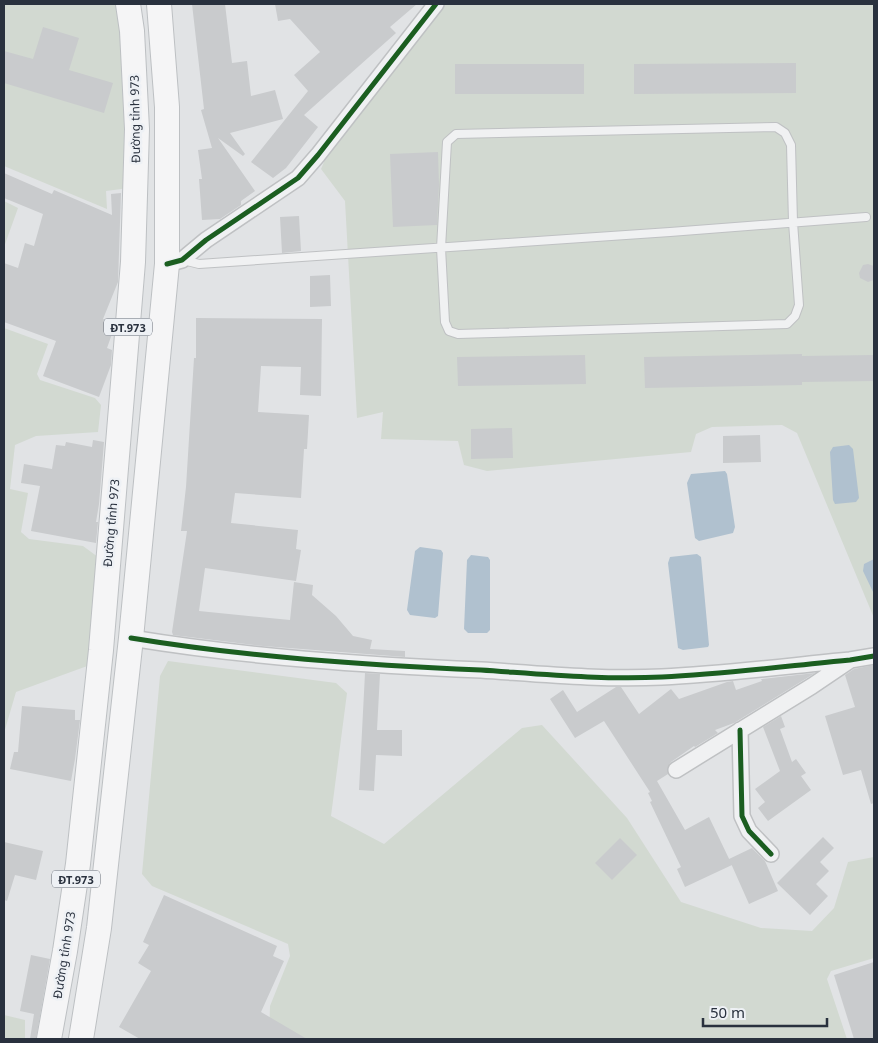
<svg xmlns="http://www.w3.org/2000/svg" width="878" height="1043" viewBox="0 0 878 1043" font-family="'Noto Sans',sans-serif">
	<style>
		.green { fill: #d2d9d1 }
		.water { fill: #b0c1cf }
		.building { fill: #c9cbcd }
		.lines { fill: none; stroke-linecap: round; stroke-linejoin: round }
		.service-casing { stroke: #bfc1c3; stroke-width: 10 }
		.minor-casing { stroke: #bfc1c3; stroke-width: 18 }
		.primary-casing { stroke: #bdc0c3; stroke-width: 26 }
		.service { stroke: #f0f1f2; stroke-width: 8 }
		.minor { stroke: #f0f1f2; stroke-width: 15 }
		.primary { stroke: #f5f5f6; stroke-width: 24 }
		.cycleway-casing { stroke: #eef1f5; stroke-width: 8 }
		.cycleway { stroke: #1b5e20; stroke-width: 5 }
		.labels { text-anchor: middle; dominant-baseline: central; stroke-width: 5; stroke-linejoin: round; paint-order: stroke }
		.shield { fill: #eef1f5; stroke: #646b75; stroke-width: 1 }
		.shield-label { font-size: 11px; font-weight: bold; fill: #29313e }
		.street-label { font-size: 12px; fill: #29313e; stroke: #eef1f5 }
	</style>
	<rect width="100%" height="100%" fill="#e1e3e5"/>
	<path class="green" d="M4,4H117L129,50V188L106,191L107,209L4,166Z
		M442,4H874V618L797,433L782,425L712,427L696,434L691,452L487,471L464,465L458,441L381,439L383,412L357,418L345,201L321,169L327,155Z
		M4,201L18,208L4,247Z
		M4,328L48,344L37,374L40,380L95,398L101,405L98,432L36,436L15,445L10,489L28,493L21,532L29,539L83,546L98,557L90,665L16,692L4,733Z
		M168,661L336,683L347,693L331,816L384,844L522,728L542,725L627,818L681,902L761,928L812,931L834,908L848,862L874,857V958L831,971L827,979L847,1039H269L270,1006L290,956L288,944L152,886L142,874L160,676Z
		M4,1015L25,1020V1039H4Z"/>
	<path class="water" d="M849,445L853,449L859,498L856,502L835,504L833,500L830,452L833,447Z
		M725,471L727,474L735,527L733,533L699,541L695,538L687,483L691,474Z
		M420,547L441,550L443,553L438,616L435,618L410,615L407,610L415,551Z
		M697,554L701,557L709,645L708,647L683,650L678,648L668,563L670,557Z
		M471,555L488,557L490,560V630L487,633H468L464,629L467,560Z
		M874,559V594L863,571L864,564Z"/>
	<path class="building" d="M192,4H225L232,63L247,61L251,96L275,90L283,119L230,133L245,154L243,156L218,138L255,191L241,201V205L220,219L202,220L199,179H202L198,150L212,148L201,110L204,109Z
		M275,4H417L390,27L396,33L304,115L318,127L286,168L273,178L251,162L308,91L294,75L320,52L290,19L278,21Z
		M43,27L79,38L69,70L113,83L104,113L4,83V51L33,59Z
		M796,63V93L634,94V64Z
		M455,64H584V94H455Z
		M438,152L439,185L437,225L393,227L390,154Z
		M4,173L52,194L54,190L112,215L111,194L121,193L118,282L103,319L114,323L113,331L107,348L112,350L111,365L99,397L43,376L56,341L4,322V263L18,268L25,243L34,246L43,214L4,198Z
		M299,216L301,251L282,253L280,217Z
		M868,264L874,266V280L868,282L860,278L859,273L863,265Z
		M330,275L331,306L310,307V276Z
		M196,318L322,319L321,396L300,395L301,367L261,366L258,412L309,415L307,449H304L301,498L235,493L231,523L298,530L296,549L301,550L296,581L205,568L199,611L290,620L294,582L313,585L312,595L336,616L353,636L372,640L370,649L405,651V657L263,646L173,635L172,632L187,531H181L186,487L194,358H196Z
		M802,354V356L874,355V381L802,382V385L645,388L644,357Z
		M585,355L586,384L458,386L457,357Z
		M512,428L513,458L471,459V429Z
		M760,435L761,462L723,463V436Z
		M93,440L104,442L99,504L96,522H98L96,543L31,531L40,486L21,483L24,464L52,469L56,445L65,446L66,442L92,447Z
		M874,665V803L871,804L861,770L843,775L825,716L855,707L845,675L854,669Z
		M365,673L380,674L377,730H402V756L376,755L374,791L359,790Z
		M815,673L734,723L715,730L718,733L695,747L694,746L671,762L668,766V774L657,781L685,830L709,817L732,865L685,887L677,869L681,867L650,802L652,801L648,793L650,792L604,721L575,738L550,699L563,690L577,712L616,687H621L639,714L671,689L679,699L727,682L733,681L736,690L762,681L761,679Z
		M22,706L75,710V720H80L75,759L71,781L10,769L14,752H18Z
		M781,716L785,727L780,729L792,762L796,759L806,773L801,776L811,790L768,821L758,808L765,802L755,789L780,771L763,727Z
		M823,837L834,848L820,862L829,871L816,884L828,896L810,915L777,883Z
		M620,838L637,855L612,880L595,863Z
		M4,842L43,851L36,880L15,875L7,901L4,900Z
		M752,848L765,861L778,891L749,904L729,859Z
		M164,895L277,946L273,956L284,961L261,1012L307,1039H140L119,1027L151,971L138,963L149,945L143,942Z
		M31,955L50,959L36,1039H30L34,1014L20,1011Z
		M874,962V1039H854L834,975Z"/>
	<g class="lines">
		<g class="service-casing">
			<path id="service" d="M776,127L785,133L791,145L793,222L799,305L795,316L787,324L458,334L449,331L445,322L441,248L447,142L456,134Z
				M183,260L199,264L670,232L866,217"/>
		</g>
		<g class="minor-casing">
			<path id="minor" d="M167,264L182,260L206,240L298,178L318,155L436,4
				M131,638C247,657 363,665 481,670C541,674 602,680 662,677C725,674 787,666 850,660L874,656
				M740,730L742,816L749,831L771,854
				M676,770L812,686L849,661"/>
		</g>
		<g class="primary-casing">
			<path id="primary" d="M49,1039L65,951L78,864L101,650L133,262L137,129L132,31L128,4
				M81,1039L99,928L131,638L167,264V107L159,4"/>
		</g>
		<use href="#service" class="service"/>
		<use href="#minor" class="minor"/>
		<use href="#primary" class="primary"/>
		<g class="cycleway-casing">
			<path id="cycleway" d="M167,264L182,260L206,240L298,178L318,155L436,4
				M131,638C247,657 363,665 481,670C541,674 602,680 662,677C725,674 787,666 850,660L874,656
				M740,730L742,816L749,831L771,854"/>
		</g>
		<use href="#cycleway" class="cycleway"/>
	</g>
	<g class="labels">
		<g class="shield">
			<rect x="104" y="318.5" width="48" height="17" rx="4"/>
			<rect x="52" y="870.5" width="48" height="17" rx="4"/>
		</g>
		<g class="shield-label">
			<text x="128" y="327">ĐT.973</text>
			<text x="76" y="879">ĐT.973</text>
		</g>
		<g class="street-label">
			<text transform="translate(135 119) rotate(-91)">Đường tỉnh 973</text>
			<text transform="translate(111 523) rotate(-85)">Đường tỉnh 973</text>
			<text transform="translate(64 955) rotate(-81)">Đường tỉnh 973</text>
		</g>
	</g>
	<rect width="878" height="1043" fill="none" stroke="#29313e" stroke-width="10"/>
	<path d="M703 1018v8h124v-8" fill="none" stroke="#29313e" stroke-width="2.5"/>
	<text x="710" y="1018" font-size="15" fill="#29313e" stroke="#eef1f5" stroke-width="4" paint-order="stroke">50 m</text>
</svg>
